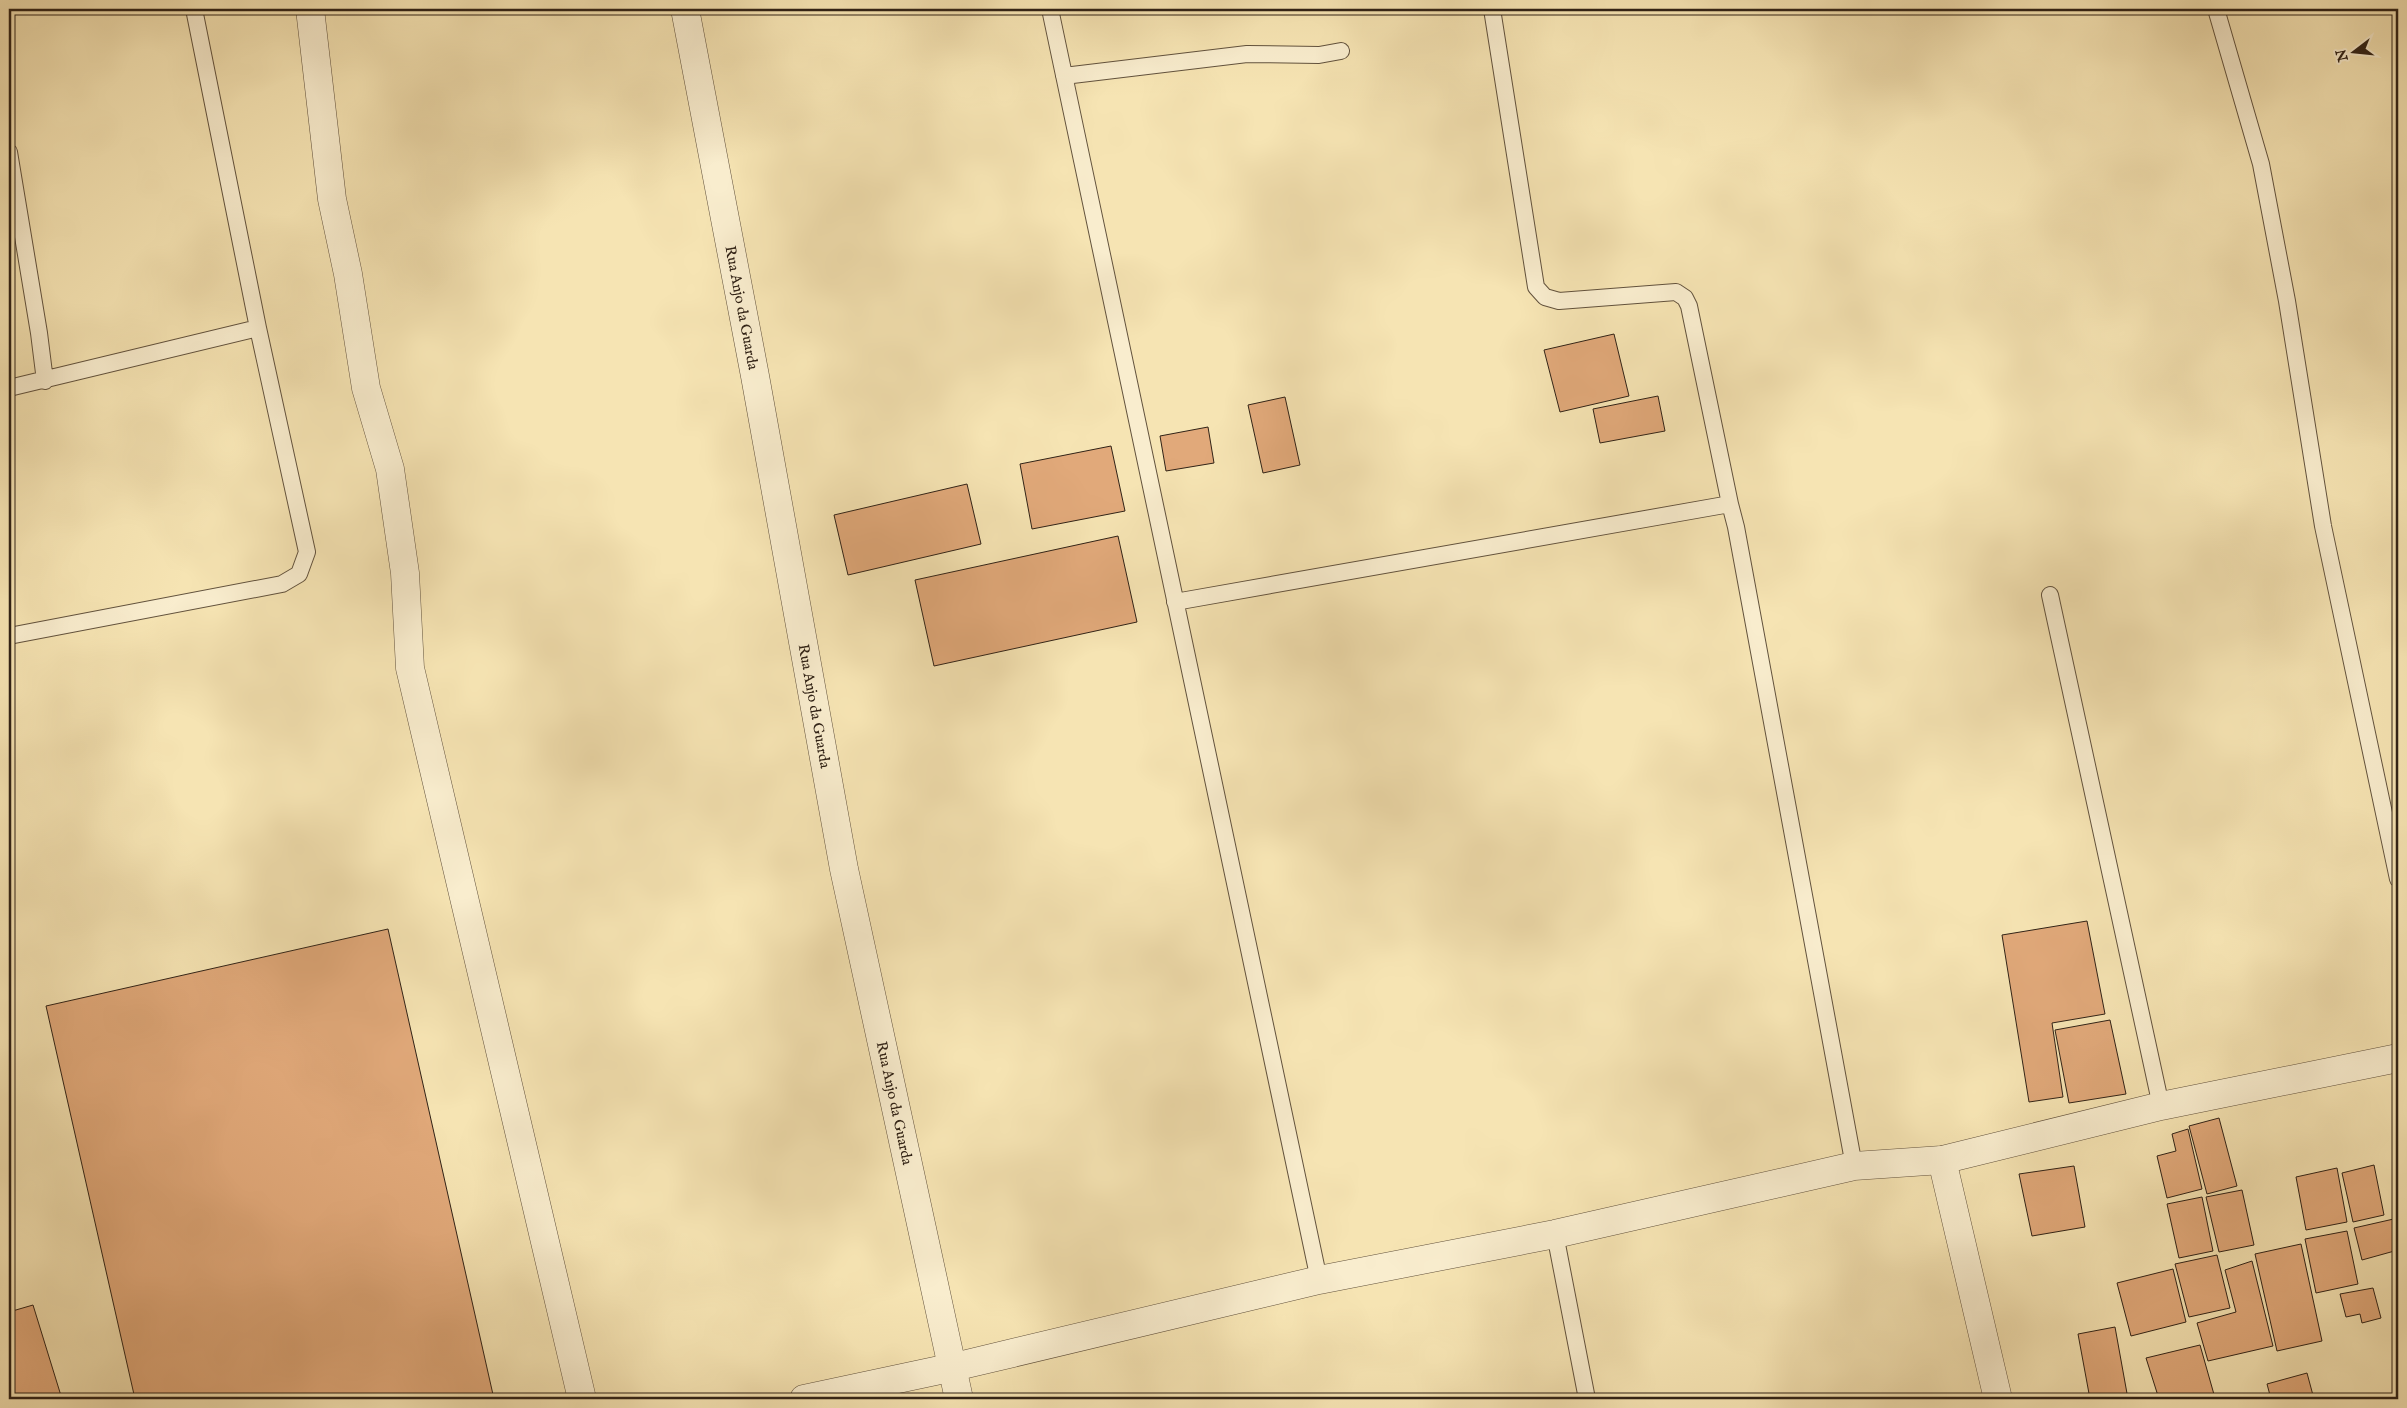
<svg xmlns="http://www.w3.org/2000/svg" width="2407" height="1408" viewBox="0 0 2407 1408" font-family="'IM FELL English',serif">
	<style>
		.building { fill: #e1a97a; stroke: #302216 }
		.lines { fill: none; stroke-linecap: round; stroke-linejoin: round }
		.service-casing { stroke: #62523d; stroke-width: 18 }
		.minor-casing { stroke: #62523d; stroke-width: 29 }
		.tertiary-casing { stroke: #62523d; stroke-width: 29 }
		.service { stroke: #f9edce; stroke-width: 16 }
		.minor { stroke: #f9edce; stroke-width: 28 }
		.tertiary { stroke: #f9edce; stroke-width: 28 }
		.labels { text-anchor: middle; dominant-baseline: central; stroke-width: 4.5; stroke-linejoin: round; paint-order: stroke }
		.street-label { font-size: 15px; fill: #302216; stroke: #f9edce }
	</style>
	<rect width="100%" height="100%" fill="#f6e4b3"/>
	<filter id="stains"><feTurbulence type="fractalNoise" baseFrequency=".004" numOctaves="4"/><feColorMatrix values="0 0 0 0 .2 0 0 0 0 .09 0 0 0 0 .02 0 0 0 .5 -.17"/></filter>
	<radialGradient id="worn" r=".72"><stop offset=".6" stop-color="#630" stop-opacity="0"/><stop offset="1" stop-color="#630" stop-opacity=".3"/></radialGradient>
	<path class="building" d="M1614,334L1629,396L1560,412L1544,350Z
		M1658,396L1665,431L1600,443L1593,409Z
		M1285,397L1300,465L1263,473L1248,405Z
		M1208,427L1214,463L1166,471L1160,436Z
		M1111,446L1125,511L1032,529L1020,464Z
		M967,484L981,544L848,575L834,515Z
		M1118,536L1137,622L934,666L915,580Z
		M2087,921L2105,1014L2052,1023L2063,1097L2029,1102L2002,935Z
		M388,929L494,1399H135L46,1006Z
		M2110,1020L2126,1094L2069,1103L2055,1030Z
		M2219,1118L2237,1186L2207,1194L2189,1126Z
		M2188,1129L2202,1189L2167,1198L2157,1156L2176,1151L2172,1134Z
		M2374,1165L2384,1215L2353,1222L2342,1173Z
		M2074,1166L2085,1227L2032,1236L2019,1174Z
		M2337,1168L2347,1222L2306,1230L2296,1177Z
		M2242,1190L2254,1245L2219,1252L2206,1197Z
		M2202,1197L2213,1251L2179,1258L2167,1204Z
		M2398,1218V1250L2362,1260L2354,1228Z
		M2347,1231L2358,1284L2316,1293L2305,1239Z
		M2301,1244L2322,1341L2277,1351L2255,1254Z
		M2217,1255L2230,1308L2189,1317L2175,1264Z
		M2252,1261L2273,1346L2208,1361L2197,1323L2236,1312L2225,1270Z
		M2173,1269L2186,1322L2131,1336L2117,1283Z
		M2373,1288L2381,1318L2362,1323L2360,1314L2346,1317L2340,1294Z
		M33,1305L62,1399H9V1312Z
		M2115,1327L2128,1399H2090L2078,1334Z
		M2200,1345L2215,1398L2159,1399L2146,1358Z
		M2307,1373L2314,1399H2271L2267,1384Z"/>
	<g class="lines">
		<g class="service-casing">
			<path id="service" d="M1050,9L1319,1280
				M1492,9L1536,287L1545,297L1559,301L1676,292L1685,298L1689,306L1730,504
				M2216,9L2261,164L2287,301L2323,526L2398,879
				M1064,76L1247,54L1319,55L1341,51
				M9,152L39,333L45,381
				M9,388L258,328
				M2050,595L2161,1106
				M1175,602L1730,504L1736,527L1854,1166
				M9,636L282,584L299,574L307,552L258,328L194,9
				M1555,1234L1587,1399"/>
		</g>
		<g class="minor-casing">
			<g id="minor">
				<path id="s1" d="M685,9L755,376L844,869L959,1399"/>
				<path d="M1942,1160L1998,1399"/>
				<path d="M804,1399L954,1367L1319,1280L1555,1234L1854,1166L1942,1160L2161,1106L2398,1058"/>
			</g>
		</g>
		<g class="tertiary-casing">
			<path id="tertiary" d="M310,9L332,199L348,274L366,388L390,469L405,573L410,668L582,1399"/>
		</g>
		<use href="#service" class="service"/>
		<use href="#minor" class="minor"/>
		<use href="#tertiary" class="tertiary"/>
	</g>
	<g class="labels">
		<g class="street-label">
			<text stroke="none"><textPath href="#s1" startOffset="304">Rua Anjo da Guarda</textPath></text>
			<text stroke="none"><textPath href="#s1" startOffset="709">Rua Anjo da Guarda</textPath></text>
			<text stroke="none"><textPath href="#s1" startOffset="1114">Rua Anjo da Guarda</textPath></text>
		</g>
	</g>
	<rect width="2407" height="1408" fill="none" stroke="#f6e4b3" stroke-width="30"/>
	<rect x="10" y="10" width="2387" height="1388" fill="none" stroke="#302216" stroke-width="2.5"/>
	<rect x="15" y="15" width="2377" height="1378" fill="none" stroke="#302216"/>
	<g transform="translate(2354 52) rotate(254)" stroke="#f9edce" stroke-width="4" paint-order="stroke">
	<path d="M0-4L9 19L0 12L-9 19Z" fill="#302216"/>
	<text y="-8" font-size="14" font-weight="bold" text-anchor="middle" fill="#302216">N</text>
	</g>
	<rect width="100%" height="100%" filter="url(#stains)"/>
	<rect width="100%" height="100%" fill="url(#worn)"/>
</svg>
